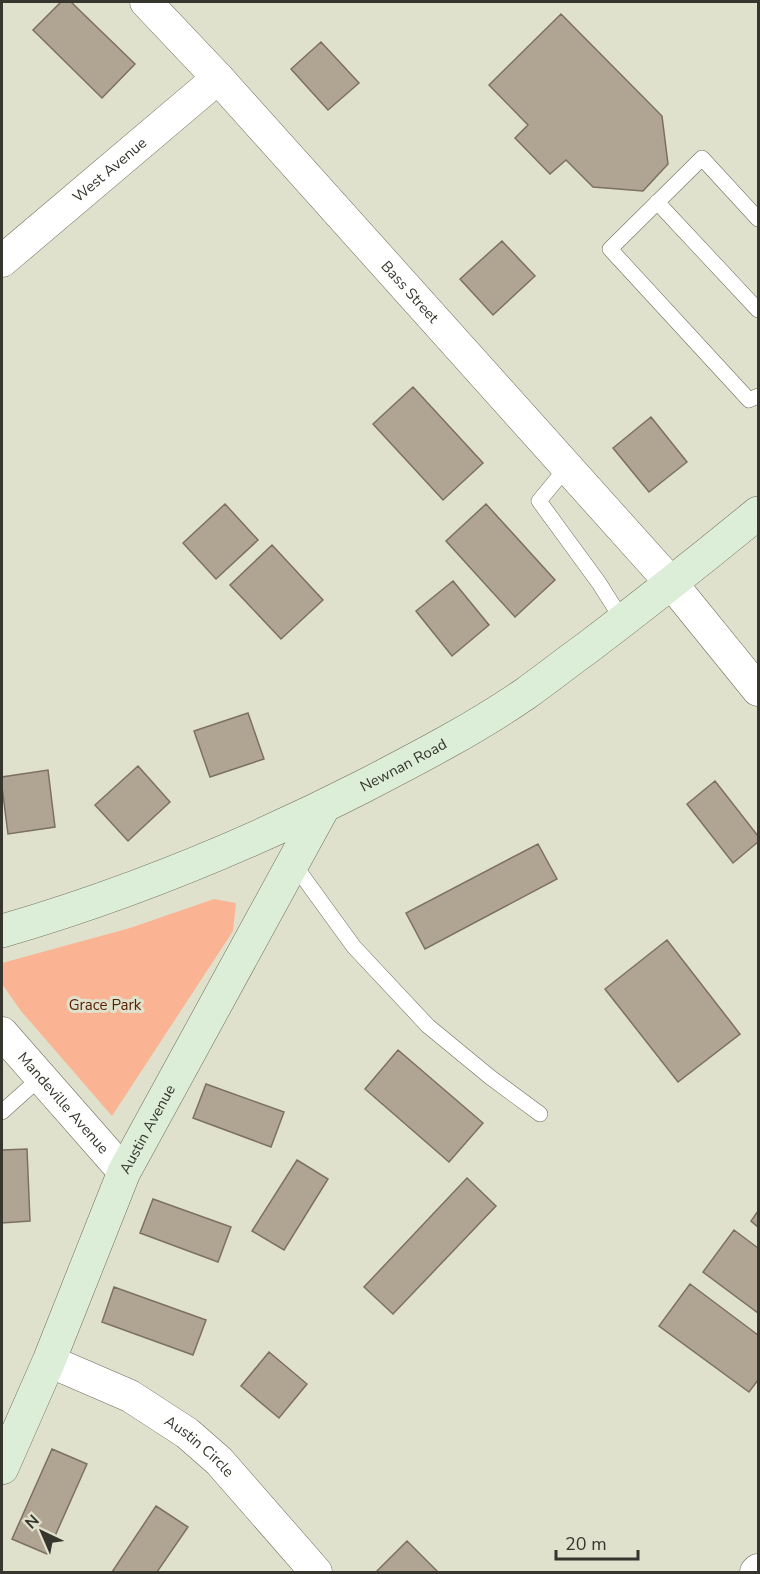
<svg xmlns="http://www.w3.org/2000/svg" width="760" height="1574" viewBox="0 0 760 1574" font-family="'Nunito Sans',sans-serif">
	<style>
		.green { fill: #fab494 }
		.building { fill: #b0a493; stroke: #7c7161; stroke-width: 1.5 }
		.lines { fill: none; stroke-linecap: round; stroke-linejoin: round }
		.lane-casing { stroke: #6d6e5c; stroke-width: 16 }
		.street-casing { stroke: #6d6e5c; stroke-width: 33 }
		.secondary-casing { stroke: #6d6e5c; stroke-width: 34 }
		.lane { stroke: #fff; stroke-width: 15 }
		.street { stroke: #fff; stroke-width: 32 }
		.secondary { stroke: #ddeed8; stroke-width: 33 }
		.labels { text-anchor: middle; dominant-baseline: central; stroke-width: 6; stroke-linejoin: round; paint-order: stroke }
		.street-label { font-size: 15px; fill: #36362e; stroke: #e0e1cc }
		.park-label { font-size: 15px; fill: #581f00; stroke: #e0e1cc }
	</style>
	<rect width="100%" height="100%" fill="#e0e1cc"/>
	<path class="green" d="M214,899L236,903L233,931L112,1116L21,1011L2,984V963L130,928Z"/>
	<path class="building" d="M61,2H71L135,64L102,98L33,30Z
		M561,14L662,116L668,164L643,191L593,187L566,160L550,174L515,138L528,125L489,85Z
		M321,42L359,83L328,110L291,69Z
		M502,241L535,276L493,315L460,279Z
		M413,387L483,463L443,500L373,424Z
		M651,417L687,462L649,492L613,448Z
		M225,504L258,540L216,579L183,543Z
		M486,504L555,580L515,617L446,541Z
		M272,545L323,600L281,639L230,585Z
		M453,581L489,625L452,656L416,611Z
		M248,713L264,759L210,777L194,731Z
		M138,766L170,802L128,841L95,805Z
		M48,770L55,827L8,834L2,787V777Z
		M715,781L758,836V842L733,863L687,804Z
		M538,844L557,879L425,949L406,913Z
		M667,940L740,1034L678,1082L605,989Z
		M398,1050L483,1123L449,1162L365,1089Z
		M206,1084L284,1112L271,1147L193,1118Z
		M27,1149L30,1221L2,1223V1150Z
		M297,1160L328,1179L284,1250L252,1231Z
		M467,1178L496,1206L393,1314L364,1287Z
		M153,1199L231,1227L218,1262L140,1233Z
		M758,1211V1227L751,1221Z
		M734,1230L758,1248V1313L703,1272Z
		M690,1284L758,1335V1380L749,1392L659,1326Z
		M114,1287L206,1320L193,1355L102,1322Z
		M269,1352L307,1384L279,1418L241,1386Z
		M52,1449L87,1464L47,1554L12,1539Z
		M156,1506L188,1527L157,1572H112Z
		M407,1541L438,1572H376Z"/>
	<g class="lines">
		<g class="lane-casing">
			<path id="lane" d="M657,202L758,310
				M758,219L702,158L610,249L749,400L758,396
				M567,467L539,501L599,583L623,621
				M293,863L354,947L428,1026L490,1077L540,1114
				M2,1112L40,1078"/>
		</g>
		<g class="street-casing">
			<g id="street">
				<path id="s1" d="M146,2L218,78L672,584L758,690"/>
				<path id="s2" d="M2,261L218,78"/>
				<path id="s3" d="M2,1033L124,1172"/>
				<path id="s4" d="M49,1361L130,1396L187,1433L219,1461L316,1572"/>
				<path d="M756,1572L758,1570"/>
			</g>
		</g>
		<g class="secondary-casing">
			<g id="secondary">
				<path id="s5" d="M2,931C126,895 248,845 364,786C418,758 474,729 525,694C546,679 566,663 587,648C645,604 702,559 758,513"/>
				<path id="s6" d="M2,1468L49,1361L124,1172L324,806"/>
			</g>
		</g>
		<use href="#lane" class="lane"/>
		<use href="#street" class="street"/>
		<use href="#secondary" class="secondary"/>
	</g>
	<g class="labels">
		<g class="street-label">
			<text stroke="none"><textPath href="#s2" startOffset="141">West Avenue</textPath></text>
			<text stroke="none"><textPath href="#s1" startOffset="392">Bass Street</textPath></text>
			<text stroke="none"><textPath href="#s5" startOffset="435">Newnan Road</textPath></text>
			<text stroke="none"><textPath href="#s3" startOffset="93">Mandeville Avenue</textPath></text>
			<text stroke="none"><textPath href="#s6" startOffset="369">Austin Avenue</textPath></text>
			<text stroke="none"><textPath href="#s4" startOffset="174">Austin Circle</textPath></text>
		</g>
		<g class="park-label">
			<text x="105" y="1005">Grace Park</text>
		</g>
	</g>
	<rect width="760" height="1574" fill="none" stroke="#36362e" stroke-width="6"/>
	<g transform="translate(42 1532) rotate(316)" stroke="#e0e1cc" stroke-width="4.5" paint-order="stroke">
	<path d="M0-4.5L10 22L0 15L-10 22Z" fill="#36362e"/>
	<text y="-9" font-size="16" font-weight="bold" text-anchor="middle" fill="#36362e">N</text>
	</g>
	<path d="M556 1550v9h82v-9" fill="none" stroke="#36362e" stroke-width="3"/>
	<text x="565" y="1550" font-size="18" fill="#36362e" stroke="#e0e1cc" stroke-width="4.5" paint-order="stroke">20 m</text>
</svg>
